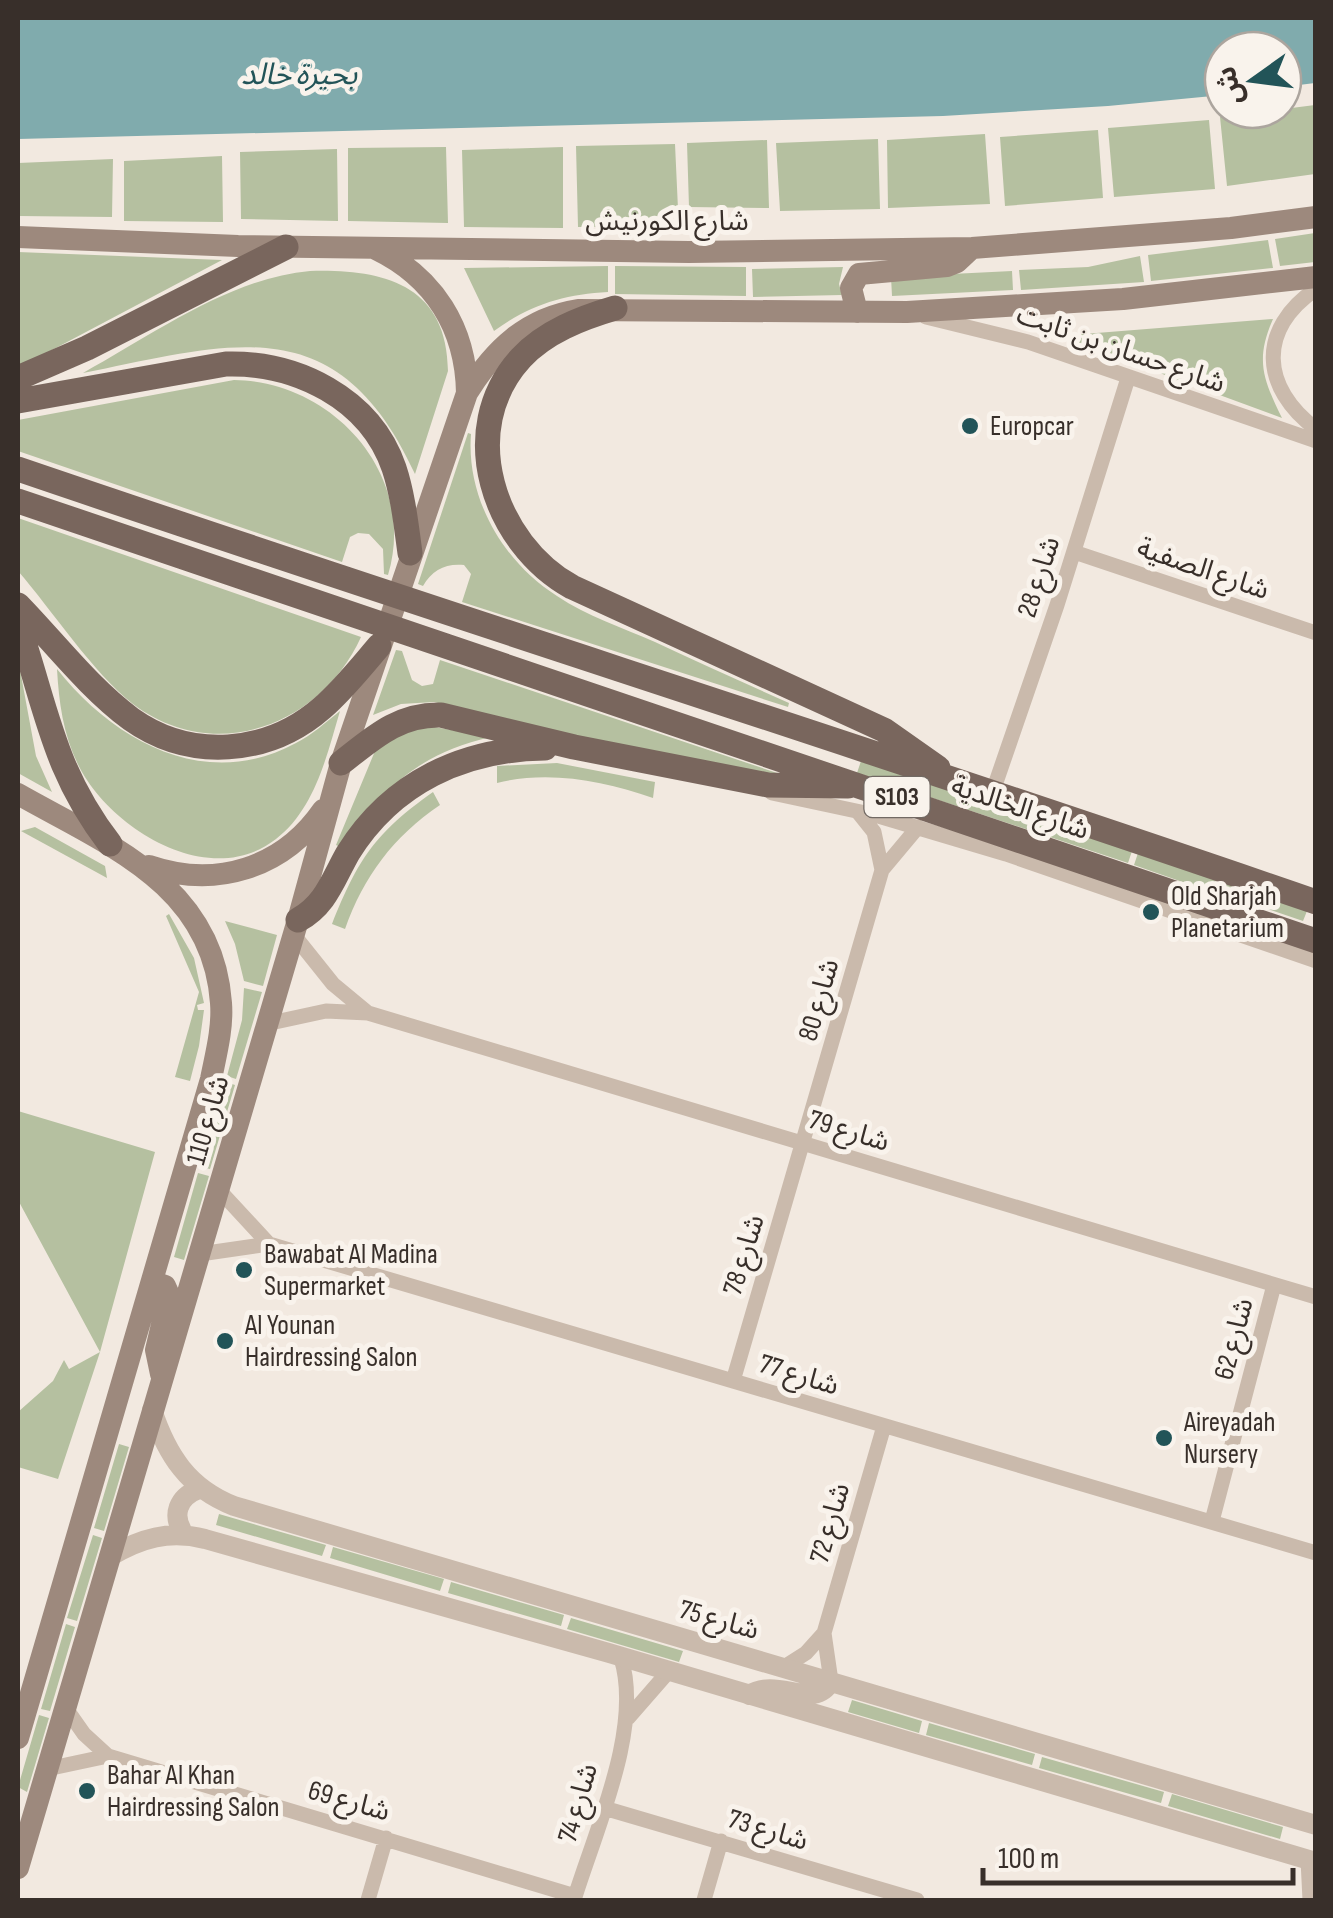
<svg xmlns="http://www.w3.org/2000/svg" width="1333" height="1918" viewBox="0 0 1333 1918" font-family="'Sofia Sans Condensed','Noto Sans Arabic',sans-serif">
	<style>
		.green { fill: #b5c0a0 }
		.water { fill: #80abad }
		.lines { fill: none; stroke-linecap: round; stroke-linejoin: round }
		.minor { stroke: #cabaac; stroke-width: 15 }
		.tertiary { stroke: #cabaac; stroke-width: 20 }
		.secondary { stroke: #9d897d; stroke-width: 22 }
		.primary { stroke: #79665d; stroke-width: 25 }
		.poi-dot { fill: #225458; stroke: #f9f3ec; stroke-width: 4 }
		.labels { text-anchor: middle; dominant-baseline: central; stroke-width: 10; stroke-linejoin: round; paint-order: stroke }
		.shield { fill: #f9f3ec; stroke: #726a64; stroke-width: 2.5 }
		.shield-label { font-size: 25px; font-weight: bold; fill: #382f2a }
		.street-label { font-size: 28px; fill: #382f2a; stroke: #f9f3ec }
		.poi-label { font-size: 28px; fill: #382f2a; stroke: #f9f3ec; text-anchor: start }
		.water-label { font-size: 30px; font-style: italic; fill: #225458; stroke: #f9f3ec }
	</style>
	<rect width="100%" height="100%" fill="#f2e9e0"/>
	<path class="green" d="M1315,105V174L1227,186L1220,117Z
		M1209,120L1215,189L1114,197L1108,128Z
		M1098,130L1103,198L1005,206L1000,137Z
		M985,134L990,204L888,208L887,140Z
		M878,139L880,209L780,211L776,143Z
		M767,140L769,208L689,207L687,143Z
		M675,144L678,209L666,226L578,227L576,146Z
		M446,147L448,223L348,221V148Z
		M563,147V228L464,227L462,150Z
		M337,149L338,221L241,219L240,152Z
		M222,156L223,222L124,221V161Z
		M113,159L112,217L18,216V163Z
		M1315,233V262L1280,266L1275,239Z
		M1268,240L1273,268L1151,281L1148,255Z
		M18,252L222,260L18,368Z
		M1140,256L1144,282L1021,290L1019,270L1088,267Z
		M608,266V292C565,294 529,305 494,331L464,268Z
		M615,266L746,267V296L615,294Z
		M843,267L839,284L842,295L753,297L752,269Z
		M310,271C383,269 447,284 448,371L415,474C338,306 232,343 83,373C154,334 230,278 310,271Z
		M1012,271L1013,290L892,296L891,277Z
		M1273,319C1255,360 1263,379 1282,418L1059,336Z
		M234,380C333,381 418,475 388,575L384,574L383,549L369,534L358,533L350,537L342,562L18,451V420Z
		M468,433L471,434C466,498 503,562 557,596C587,616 623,628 655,642C700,663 744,683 789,703L788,707L462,602L471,574L464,565C446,563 432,570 423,586L418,584Z
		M18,518L361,637C321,725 215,766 133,704C93,673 52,610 18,571Z
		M396,650L402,651L412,680L422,686L433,684L440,660L801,781L534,727L434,702L401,704L373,715Z
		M18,659L36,756L52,792L18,773Z
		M57,669C115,742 206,792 296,743C312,735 326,722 340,711C327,755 315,809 276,839C212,889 117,833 82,772C64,740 59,705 57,669Z
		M423,725L491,737C417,754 385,788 340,847L336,845L375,751L382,742Z
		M861,761L1132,851L1128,863L857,773Z
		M557,763L655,782L653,798C604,781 549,770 497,783V766Z
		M433,792L440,805C393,837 364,876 345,929L332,924C358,859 375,833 433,792Z
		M35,827L105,866L107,878L21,831Z
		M1138,853L1216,880L1211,892L1134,865Z
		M1226,884L1307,911L1303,921L1223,894Z
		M169,914L194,958L204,1003L197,1005L198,1010H204L199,1046L190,1081L175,1077L199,992L166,916Z
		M225,921L277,935L263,986L244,981L235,944Z
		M244,988L262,992L236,1079L227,1076L242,1020Z
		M226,1082L235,1085L210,1169L201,1167Z
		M18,1111L155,1152L100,1352L58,1479L18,1467V1412L53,1381L64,1360L69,1369L100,1352L18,1200Z
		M198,1173L209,1176L184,1260L174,1257Z
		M119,1444L129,1447L104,1531L94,1528Z
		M219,1514L326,1545L322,1556L216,1525Z
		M93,1535L102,1538L77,1621L67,1618Z
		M333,1547L444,1579L440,1591L330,1558Z
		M451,1582L564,1615L561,1626L448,1593Z
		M571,1618L683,1651L679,1662L567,1629Z
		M66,1624L75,1627L50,1711L41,1709Z
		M852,1700L922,1721L919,1733L848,1712Z
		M39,1715L49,1718L27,1792L18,1787Z
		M929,1723L1035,1754L1032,1765L926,1735Z
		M1042,1757L1164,1792L1161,1803L1039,1768Z
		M1172,1794L1283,1827L1280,1839L1168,1806Z"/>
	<path class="water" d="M18,18H1315V83L1283,87V50H1223V95L1108,106L943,116L18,139Z"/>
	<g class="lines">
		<path class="minor" d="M1316,289C1257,329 1261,388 1316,429
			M926,317L1028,342L1316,441
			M1074,552L1316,633
			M993,791L1057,605L1128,378
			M772,793L875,815L1006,854L1316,961
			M858,812L874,832L882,870
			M293,934L333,984L368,1013
			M266,1024L326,1011L368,1013L1316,1297
			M219,1190L269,1244
			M200,1254L269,1244L1316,1553
			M733,1381L882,870L918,827
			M1212,1521L1274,1285
			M784,1667L806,1653L824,1633
			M831,1681L824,1633L884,1426
			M65,1707L84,1734L108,1756L575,1896
			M628,1718L669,1671
			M47,1769L108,1756
			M604,1808L917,1900
			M1308,1860L1310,1900
			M368,1900L386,1838
			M574,1900C595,1831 643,1728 621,1658
			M704,1900L721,1841"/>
		<path class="tertiary" d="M152,1410C167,1455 188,1488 234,1506L1316,1825
			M184,1534C171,1515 178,1497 199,1489
			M109,1557C141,1538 169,1530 205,1539L609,1653L1316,1862
			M749,1695C778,1676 814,1712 831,1681"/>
		<path class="secondary" d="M18,237L238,246L689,252L972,248L1231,228L1316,217
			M376,249C434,277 466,328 467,393
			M857,312L851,288L859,274L947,266L957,262L972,248
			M18,794C106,844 213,884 221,1003C223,1028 216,1054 211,1079L18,1738
			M149,866C216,889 283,868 323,810
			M153,1282L165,1286L169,1295L156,1350L161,1374
			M18,1868L298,920L341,763L467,393C494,349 527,318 578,310L907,312L1123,299L1316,277"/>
		<path class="primary" d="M615,308C581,318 545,332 521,358C455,430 494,544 572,587L884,730L938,768
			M18,378L87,348L286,247
			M18,401L226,364C296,362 370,398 394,468C403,495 406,524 410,553
			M18,469C449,616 884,753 1316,902
			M18,501L1316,941
			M18,605C54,642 89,688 131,719C190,761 268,755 322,708C343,690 361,667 379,646
			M18,624C47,709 53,770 110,844
			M341,763C373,738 398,714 441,715L574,747L768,785L848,786
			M298,920C326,905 333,879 348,853C392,782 464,749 545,748"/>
	</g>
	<g class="poi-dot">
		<circle cx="970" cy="426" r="10"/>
		<circle cx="1151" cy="912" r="10"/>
		<circle cx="244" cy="1270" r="10"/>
		<circle cx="225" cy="1341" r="10"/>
		<circle cx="1164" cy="1438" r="10"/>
		<circle cx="87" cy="1791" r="10"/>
	</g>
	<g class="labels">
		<rect class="shield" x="864.5" y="777" width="65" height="40" rx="8"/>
		<g class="shield-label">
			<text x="897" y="797">S103</text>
		</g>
		<g class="street-label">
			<text x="667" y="221">شارع الكورنيش</text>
			<text transform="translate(1121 349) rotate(19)">شارع حسان بن ثابت</text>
			<text transform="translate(1203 569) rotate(19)">شارع الصفية</text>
			<text transform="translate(1039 577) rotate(-72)">شارع 28</text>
			<text transform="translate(1020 808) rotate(19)">شارع الخالدية</text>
			<text transform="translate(819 1000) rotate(-74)">شارع 80</text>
			<text transform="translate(208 1120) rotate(-74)">شارع 110</text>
			<text transform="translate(849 1131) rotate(17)">شارع 79</text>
			<text transform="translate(744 1255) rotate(-73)">شارع 78</text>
			<text transform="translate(1234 1339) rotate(-75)">شارع 62</text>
			<text transform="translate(799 1375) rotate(17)">شارع 77</text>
			<text transform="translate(830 1523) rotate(-74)">شارع 72</text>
			<text transform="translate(719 1620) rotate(16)">شارع 75</text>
			<text transform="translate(349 1801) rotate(16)">شارع 69</text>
			<text transform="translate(578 1803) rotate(-74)">شارع 74</text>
			<text transform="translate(768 1830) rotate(17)">شارع 73</text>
		</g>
		<g class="poi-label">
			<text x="990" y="426">Europcar</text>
			<text x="1171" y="896">Old Sharjah<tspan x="1171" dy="32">Planetarium</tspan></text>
			<text x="264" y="1254">Bawabat Al Madina<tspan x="264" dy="32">Supermarket</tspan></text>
			<text x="245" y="1325">Al Younan<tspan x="245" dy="32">Hairdressing Salon</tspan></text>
			<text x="1184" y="1422">Aireyadah<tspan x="1184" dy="32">Nursery</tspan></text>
			<text x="107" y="1775">Bahar Al Khan<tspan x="107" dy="32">Hairdressing Salon</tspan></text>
		</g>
		<g class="water-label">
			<text x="299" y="75">بحيرة خالد</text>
		</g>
	</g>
	<rect width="1333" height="1918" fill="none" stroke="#382f2a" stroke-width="40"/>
	<g transform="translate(1253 80) rotate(256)"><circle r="48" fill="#f9f3ec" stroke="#aca59e" stroke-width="2.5"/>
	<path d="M0-8L18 38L0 25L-18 38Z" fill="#225458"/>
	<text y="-15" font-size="28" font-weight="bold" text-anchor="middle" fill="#382f2a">ش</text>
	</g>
	<path d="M983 1868v15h310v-15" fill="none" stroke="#382f2a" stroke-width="5"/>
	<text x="998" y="1868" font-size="30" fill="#382f2a" stroke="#f9f3ec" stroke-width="8" paint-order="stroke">100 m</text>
</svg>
